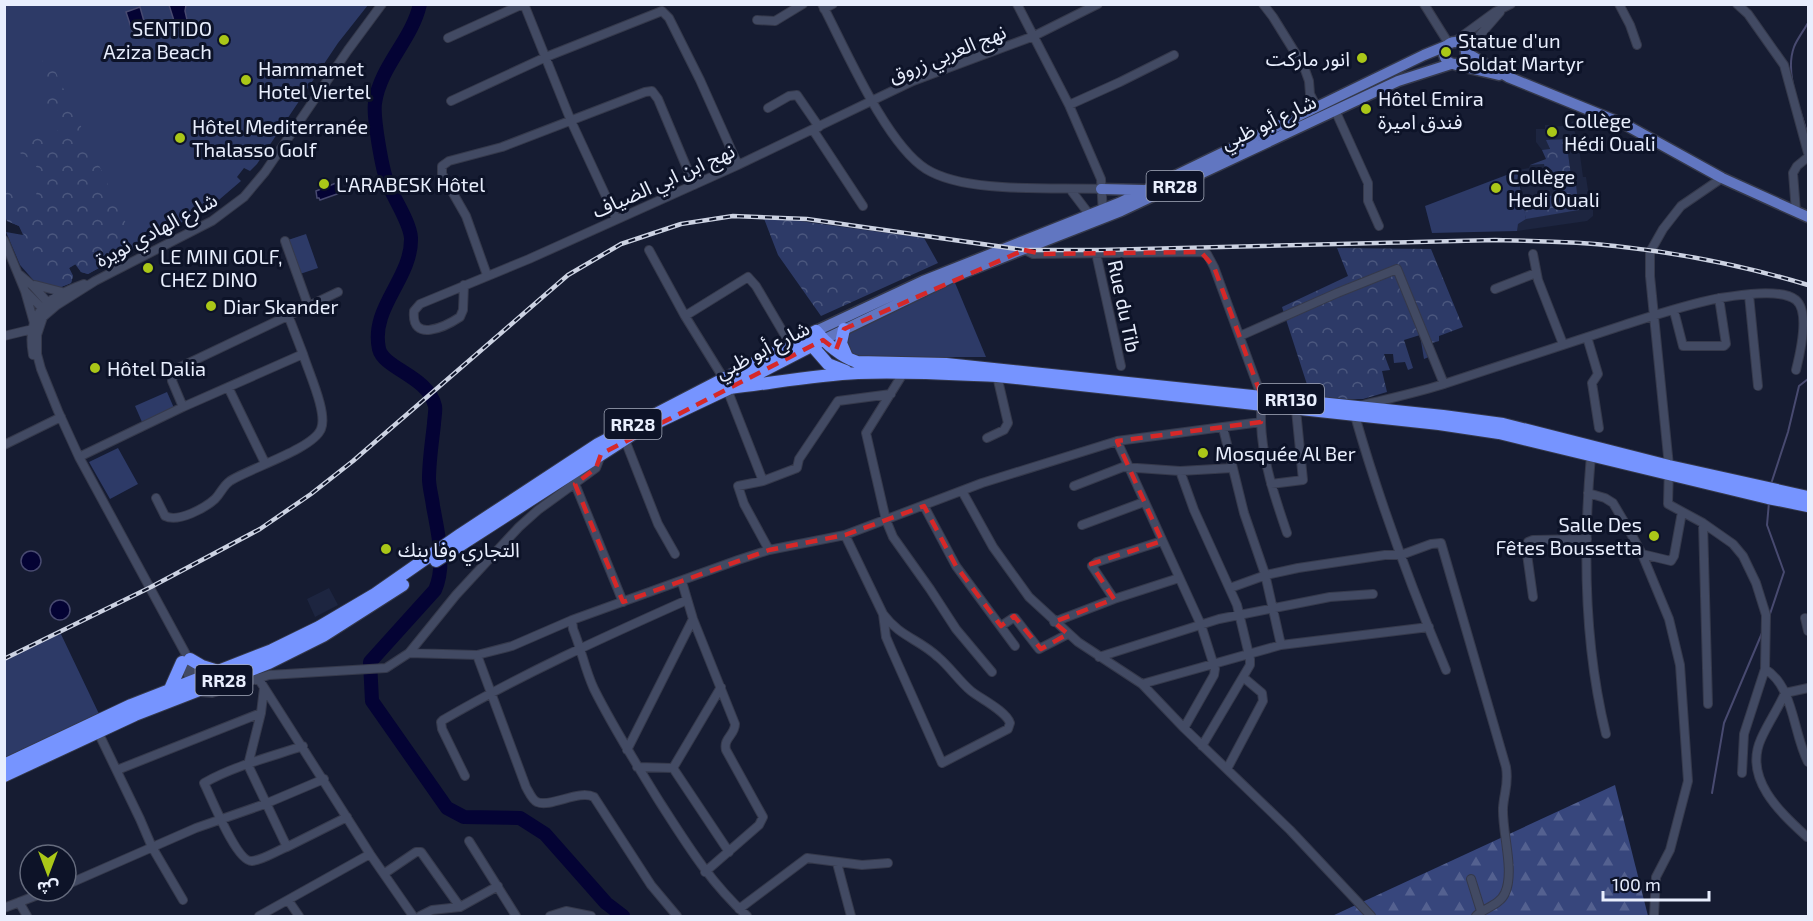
<svg xmlns="http://www.w3.org/2000/svg" width="1813" height="921" viewBox="0 0 1813 921" font-family="'Exo 2','Noto Sans Arabic',sans-serif">
	<style>
		.built { fill: #1d2540 }
		.green { fill: #2d3a67 }
		.forest { fill: url(#forest-firs) }
		.park { fill: url(#park-crowns) }
		.water { fill: #040334; stroke: #484a70; stroke-width: 1.5 }
		.lines { fill: none; stroke-linecap: round; stroke-linejoin: round }
		.stream { stroke: #484a70; stroke-width: 2 }
		.river { stroke: #040334; stroke-width: 14 }
		.minor-casing { stroke: #35394b; stroke-width: 10 }
		.major-casing { stroke: #35394b; stroke-width: 13 }
		.highway-casing { stroke: #35394b; stroke-width: 14 }
		.minor { stroke: #424a63; stroke-width: 8 }
		.major { stroke: #6176c1; stroke-width: 10 }
		.highway { stroke: #7694ff; stroke-width: 12 }
		.rail-casing { stroke: #ccd2e2; stroke-width: 4.5 }
		.rail { stroke: #0d1328; stroke-width: 2; stroke-dasharray: 7; stroke-linecap: butt }
		.marked { fill: none; stroke: #d62828; stroke-width: 4.5; stroke-dasharray: 12 8; stroke-linejoin: round }
		.poi-dot { fill: #aac718; stroke: #0d1328; stroke-width: 2 }
		.labels { text-anchor: middle; dominant-baseline: central; stroke-width: 6; stroke-linejoin: round; paint-order: stroke }
		.shield { fill: #0d1328; stroke: #a6acbd; stroke-width: 1.5 }
		.shield-label { font-size: 18px; font-weight: bold; fill: #e8eefd }
		.poi-label { font-size: 20px; fill: #e8eefd; stroke: #0d1328; text-anchor: start }
		.street-label { font-size: 20px; fill: #e8eefd; stroke: #0d1328 }
	</style>
	<defs>
		<pattern id="forest-firs" width="22" height="20" patternUnits="userSpaceOnUse" patternTransform="scale(1.5)"><rect width="22" height="20" fill="#37467c"/><path d="M5 1l3.5 6h-7zM16 11l3.5 6h-7z" fill="#546190"/></pattern>
		<pattern id="park-crowns" width="20" height="18" patternUnits="userSpaceOnUse" patternTransform="scale(1.5)"><rect width="20" height="18" fill="#2d3a67"/><path d="M2 6a3 3 0 1 1 6 0M12 15a3 3 0 1 1 6 0" fill="none" stroke="#4b577e"/></pattern>
	</defs>
	<rect width="100%" height="100%" fill="#161c32"/>
	<path class="built" d="M1573,121L1577,122L1574,129L1579,147L1583,177H1586L1590,203L1593,204V216L1587,221L1517,231V224L1522,219L1579,210L1572,182L1566,139L1547,140L1550,150H1542L1536,142V129H1545V125H1552V127L1569,125Z
		M1544,164L1546,175L1535,187L1553,183L1555,195L1536,198L1538,208L1524,211L1519,170L1529,168L1530,165Z
		M329,588L338,605L315,617L307,599Z"/>
	<path class="green" d="M4,5H368L338,43L257,164L250,171L244,168L237,177L241,181L213,205L88,274L81,272L76,264L69,268L73,276L71,283L56,289L35,282L20,265L6,232L23,235L19,226L7,221L5,216Z
		M1517,171L1526,219L1518,224L1517,231L1432,233L1425,206Z
		M306,234L318,268L300,274L288,240Z
		M953,278L986,357H843L840,338Z
		M167,392L174,408L142,422L135,406Z
		M118,448L138,484L110,499L89,462Z
		M59,630L100,716L5,763V658Z"/>
	<path class="forest" d="M1615,785L1648,916H1332Z"/>
	<path class="park" d="M45,49L137,247L88,274L81,272L75,264L69,268L73,276L71,283L56,289L19,226L7,221L5,213L4,183C11,192 22,195 30,204L37,200L36,190L39,171L32,160L13,149L35,139L33,135L40,132L51,140L62,124L44,111L47,72L39,52Z
		M1566,139L1572,182L1576,185L1579,210L1526,219L1524,211L1538,208L1536,198L1555,195L1553,183L1535,187L1532,177L1546,175L1544,164L1530,165L1546,159L1542,150L1550,149L1546,140Z
		M763,216L924,238L938,263L821,316L778,255Z
		M1337,248L1431,249L1463,327L1439,336V341L1432,343L1436,354L1424,359L1420,335L1404,340L1413,368L1408,370L1405,362L1394,363L1393,354H1384L1390,370L1382,371L1387,392L1363,399L1312,400L1282,307L1348,276Z"/>
	<path class="water" d="M169,5H186L185,11L188,24L185,29L176,27Z
		M140,7L147,32L134,36L126,12Z
		M336,183L340,193L320,200L319,198H317L316,191Z
		M21 561a10 10 0 1 1 20 0a10 10 0 1 1-20 0Z
		M50 610a10 10 0 1 1 20 0a10 10 0 1 1-20 0Z"/>
	<g class="lines">
		<path class="stream" d="M1808,23C1804,30 1797,39 1794,47C1784,74 1801,110 1808,136
			M1771,484L1788,432L1799,386L1808,379
			M1769,617L1784,572L1767,525L1769,502
			M1712,793L1724,723L1762,633"/>
		<path class="river" d="M420,4C412,40 380,66 375,103C373,117 382,170 388,184C394,199 410,222 411,238C412,279 370,307 379,349C384,369 428,376 435,406C436,411 434,419 434,424C432,442 429,461 429,479C429,487 432,497 433,506C438,533 446,565 435,590L370,662L372,701L447,808L464,817L520,818L545,834L606,903L623,916"/>
		<g class="minor-casing">
			<path id="minor" d="M524,4L571,121L616,218
				M822,4C845,48 886,144 926,169C966,194 1054,187 1101,189
				M1017,4L1069,105L1101,179L1103,214
				M1263,4L1273,17L1304,67L1309,81L1310,94L1317,108
				M1424,4L1449,44
				M1619,4L1630,25L1637,45
				M1737,4L1748,14L1784,65L1808,153
				M824,9L833,4
				M757,20L775,21L803,4
				M448,38L523,4
				M1454,42L1495,12L1511,4
				M1466,51L1500,12
				M451,101L546,57L662,11L669,18L700,80L738,165
				M1069,105L1120,82L1174,55
				M768,108L789,96L797,95L819,127
				M1335,110L1368,183V201L1379,226
				M813,130L863,206
				M1070,189L1092,218
				M1796,212L1793,173L1797,166L1808,157
				M4,240L25,291L34,323
				M285,241L308,305
				M649,250L685,316L724,379
				M1096,253L1121,366
				M1533,254L1538,280L1563,344
				M20,275L34,287L49,304
				M487,275L466,216L442,174V166L449,161L502,147L645,92L652,91L658,99L694,185
				M35,285L62,292
				M464,285L463,310L460,317C445,327 411,343 414,311L420,304L529,259L738,165L913,81L1034,36L1098,4
				M1495,289L1536,273
				M26,292L45,311
				M1749,295L1758,386
				M1674,311L1683,346H1724L1726,344L1719,298
				M685,316L748,277L756,286L790,344
				M4,336L33,329
				M1240,336L1337,293L1397,269L1444,384
				M1587,337L1598,374L1592,383L1599,428
				M33,355C25,312 48,297 84,284
				M904,372L866,433L886,520L893,537L930,589L956,629L992,672
				M228,387L265,463
				M727,389L763,481
				M1363,405C1391,398 1420,392 1447,383C1506,364 1565,344 1624,325C1655,315 1688,304 1720,298C1738,295 1781,288 1796,300C1810,312 1800,354 1796,370
				M183,407L172,381L174,370L338,292
				M1356,411L1355,416C1380,503 1411,587 1446,670
				M1261,422C1262,460 1275,498 1287,533
				M1223,428L1244,513L1265,574L1281,645
				M987,438L1004,430L1008,423L997,376
				M625,440L658,524L675,554
				M1117,441L1201,625L1215,669L1214,675L1184,728
				M4,445L61,417
				M1591,455C1583,546 1584,645 1606,734
				M79,457L183,407L303,354L288,315
				M1180,471L1194,510L1237,605L1250,659V665L1202,746
				M575,484L623,602
				M1271,484L1303,480L1296,410
				M1074,486L1123,467L1180,471L1232,468
				M962,491L993,547L1029,597L1078,642L1142,684L1184,728L1290,830L1371,916
				M1588,493L1605,498L1613,503L1629,530L1642,554L1669,619L1680,665L1688,781L1670,850L1656,877L1654,916
				M156,498L165,516C178,523 205,508 215,499C221,493 223,486 230,481C250,468 313,449 321,429C328,413 308,371 303,354
				M924,506L956,566L1015,646
				M1703,523L1733,544L1743,556L1756,583L1766,615L1765,669L1744,734L1742,773
				M1082,525L1144,502
				M845,535L883,614C900,637 919,639 938,657C950,667 959,681 971,691C981,699 1006,711 1010,723L1008,729L942,763L892,651L886,637L883,614
				M1162,541L1097,562L1092,566L1114,599L1179,578
				M769,550L744,504L738,486L763,481L797,468L799,459L838,401L891,394
				M1642,554L1671,561L1674,556L1682,512
				M682,582L693,619L735,724C735,735 723,738 726,750L763,817L759,825L705,872
				M1230,588L1266,575L1298,568L1385,555H1401L1431,544L1441,543L1506,767C1509,784 1504,792 1503,808C1502,833 1515,871 1505,893C1500,905 1484,908 1476,916
				M1533,597L1526,547L1528,542L1533,540L1587,539
				M1805,618L1808,631
				M572,620L573,629C581,648 585,670 594,689C614,729 638,767 661,804C688,846 710,882 747,916
				M1054,622L1114,599
				M1001,626L1013,618H1015L1039,649L1068,634
				M409,653L477,655L512,646L572,620L738,560L769,550L845,535L982,483L1117,441L1261,422V395L1214,267L1207,254L1201,252L1033,254L1021,248
				M477,655L526,787C529,792 532,800 537,802C551,808 579,789 594,797L651,885L677,916
				M1099,657L1219,619L1330,597L1373,594
				M182,660L192,685
				M1765,669C1794,686 1793,734 1808,762
				M258,678L370,854L413,916
				M201,682L79,457L58,411L41,369L37,354V335L43,317L57,305L95,281L212,221L244,197L265,172L348,50L382,4
				M1142,684L1281,645L1429,627
				M264,688L261,713L248,765L287,847C276,851 263,860 252,861C237,863 211,797 204,783C234,766 270,757 303,746
				M200,692L212,693L269,675L386,668L409,653L456,595L519,527L538,510L596,468L601,455
				M1708,704L1703,523L1668,504L1669,466L1650,276V252L1663,229L1681,206L1722,178
				M98,732L140,819L152,847L183,900
				M627,750L693,619
				M637,767L673,768
				M673,768L729,852
				M673,768L721,687
				M1227,769L1263,701L1262,693L1243,677
				M117,770L261,713
				M465,776L442,729L441,722L443,720C522,674 604,637 687,600
				M1807,837C1781,813 1743,779 1761,739C1768,723 1778,709 1785,693L1808,688
				M469,841L516,916
				M287,847L347,817
				M837,863L851,916
				M385,873L416,852H421L460,907
				M1471,879L1481,911
				M66,885L196,828L265,804L324,779
				M288,900L299,916
				M19,902L27,916
				M4,908L48,891
				M739,909L807,858L862,865L888,863
				M259,916L370,854
				M420,916L432,910L460,907L498,886
				M550,916L566,911L591,916"/>
		</g>
		<g class="major-casing">
			<path id="major" d="M1444 53a11 11 0 1 1 22 0a11 11 0 1 1-22 0Z
				M1467,53L1508,77L1626,125L1722,178L1808,217
				M1456,65L1499,75
				M1101,189L1143,190
				M816,331L923,281L1119,203L1424,55L1446,46
				M823,340L953,277L1121,211L1398,81L1451,64"/>
		</g>
		<g class="highway-casing">
			<path id="highway" d="M844,329L841,343L847,357
				M807,340L828,364L846,371
				M730,388C773,383 815,375 858,373C905,371 951,374 997,376L1439,424L1499,433L1768,498L1808,506
				M436,561L633,434L730,388L823,340
				M190,659L202,666L218,671
				M170,689L182,662
				M4,765L131,705L272,650L319,627L375,594L461,534L598,444L816,331C826,344 842,357 857,362L946,364L1443,416L1503,424L1669,466L1808,497
				M4,776L135,715L269,663L323,636L403,585"/>
		</g>
		<use href="#minor" class="minor"/>
		<use href="#major" class="major"/>
		<use href="#highway" class="highway"/>
		<g class="rail-casing">
			<path id="rail" d="M4,659L151,587L260,529L311,494L353,461L568,275L621,244L681,224L733,216L807,219L1024,250H1101L1495,240C1535,241 1575,241 1615,246C1680,253 1745,266 1808,285"/>
		</g>
		<use href="#rail" class="rail"/>
	</g>
	<path class="marked" d="M1024,250L1043,254L1201,252L1214,267L1261,395V422L1117,441L1162,541L1091,564L1114,599L1054,622L1068,634L1041,649L1014,616L1001,626L956,566L924,506L845,535L769,550L623,602L575,484L596,468L601,454L823,340L836,350L844,329Z"/>
	<g class="poi-dot">
		<circle cx="224" cy="40" r="6"/>
		<circle cx="1446" cy="52" r="6"/>
		<circle cx="1362" cy="58" r="6"/>
		<circle cx="246" cy="80" r="6"/>
		<circle cx="1366" cy="109" r="6"/>
		<circle cx="1552" cy="132" r="6"/>
		<circle cx="180" cy="138" r="6"/>
		<circle cx="324" cy="184" r="6"/>
		<circle cx="1496" cy="188" r="6"/>
		<circle cx="148" cy="268" r="6"/>
		<circle cx="211" cy="306" r="6"/>
		<circle cx="95" cy="368" r="6"/>
		<circle cx="1203" cy="453" r="6"/>
		<circle cx="1654" cy="536" r="6"/>
		<circle cx="386" cy="549" r="6"/>
	</g>
	<g class="labels">
		<g class="shield">
			<rect x="1146.5" y="171" width="57" height="30" rx="4.5"/>
			<rect x="1258" y="384" width="66" height="30" rx="4.5"/>
			<rect x="604.5" y="409" width="57" height="30" rx="4.5"/>
			<rect x="195.5" y="665" width="57" height="30" rx="4.5"/>
		</g>
		<g class="shield-label">
			<text x="1175" y="186">RR28</text>
			<text x="1291" y="399">RR130</text>
			<text x="633" y="424">RR28</text>
			<text x="224" y="680">RR28</text>
		</g>
		<g class="poi-label">
			<text x="212" y="28" text-anchor="end">SENTIDO<tspan x="212" dy="23">Aziza Beach</tspan></text>
			<text x="1458" y="40">Statue d'un<tspan x="1458" dy="23">Soldat Martyr</tspan></text>
			<text x="1350" y="58" text-anchor="end">انور ماركت</text>
			<text x="258" y="68">Hammamet<tspan x="258" dy="23">Hotel Viertel</tspan></text>
			<text x="1378" y="98">Hôtel Emira<tspan x="1378" dy="23">فندق اميرة</tspan></text>
			<text x="1564" y="120">Collège<tspan x="1564" dy="23">Hédi Ouali</tspan></text>
			<text x="192" y="126">Hôtel Mediterranée<tspan x="192" dy="23">Thalasso Golf</tspan></text>
			<text x="1508" y="176">Collège<tspan x="1508" dy="23">Hedi Ouali</tspan></text>
			<text x="336" y="184">L'ARABESK Hôtel</text>
			<text x="160" y="256">LE MINI GOLF,<tspan x="160" dy="23">CHEZ DINO</tspan></text>
			<text x="223" y="306">Diar Skander</text>
			<text x="107" y="368">Hôtel Dalia</text>
			<text x="1215" y="453">Mosquée Al Ber</text>
			<text x="1642" y="524" text-anchor="end">Salle Des<tspan x="1642" dy="23">Fêtes Boussetta</tspan></text>
			<text x="398" y="549">التجاري وفا بنك</text>
		</g>
		<g class="street-label">
			<text transform="translate(947 53) rotate(-22)">نهج العربي زروق</text>
			<text transform="translate(1268 121) rotate(-25)">شارع أبو ظبي</text>
			<text transform="translate(663 180) rotate(-24)">نهج ابن ابي الضياف</text>
			<text transform="translate(156 229) rotate(-28)">شارع الهادي نويرة</text>
			<text transform="translate(1125 306) rotate(78)">Rue du Tib</text>
			<text transform="translate(762 349) rotate(-27)">شارع أبو ظبي</text>
		</g>
	</g>
	<rect width="1813" height="921" fill="none" stroke="#e8eefd" stroke-width="12"/>
	<g transform="translate(48 873) rotate(180)"><circle r="28" fill="#0d1328" stroke="#656b7d" stroke-width="1.5"/>
	<path d="M0-4.5L10 22L0 15L-10 22Z" fill="#aac718"/>
	<text y="-9" font-size="16" font-weight="bold" text-anchor="middle" fill="#e8eefd">ش</text>
	</g>
	<path d="M1603 891v9h106v-9" fill="none" stroke="#e8eefd" stroke-width="3"/>
	<text x="1612" y="891" font-size="18" fill="#e8eefd" stroke="#0d1328" stroke-width="4.5" paint-order="stroke">100 m</text>
</svg>
